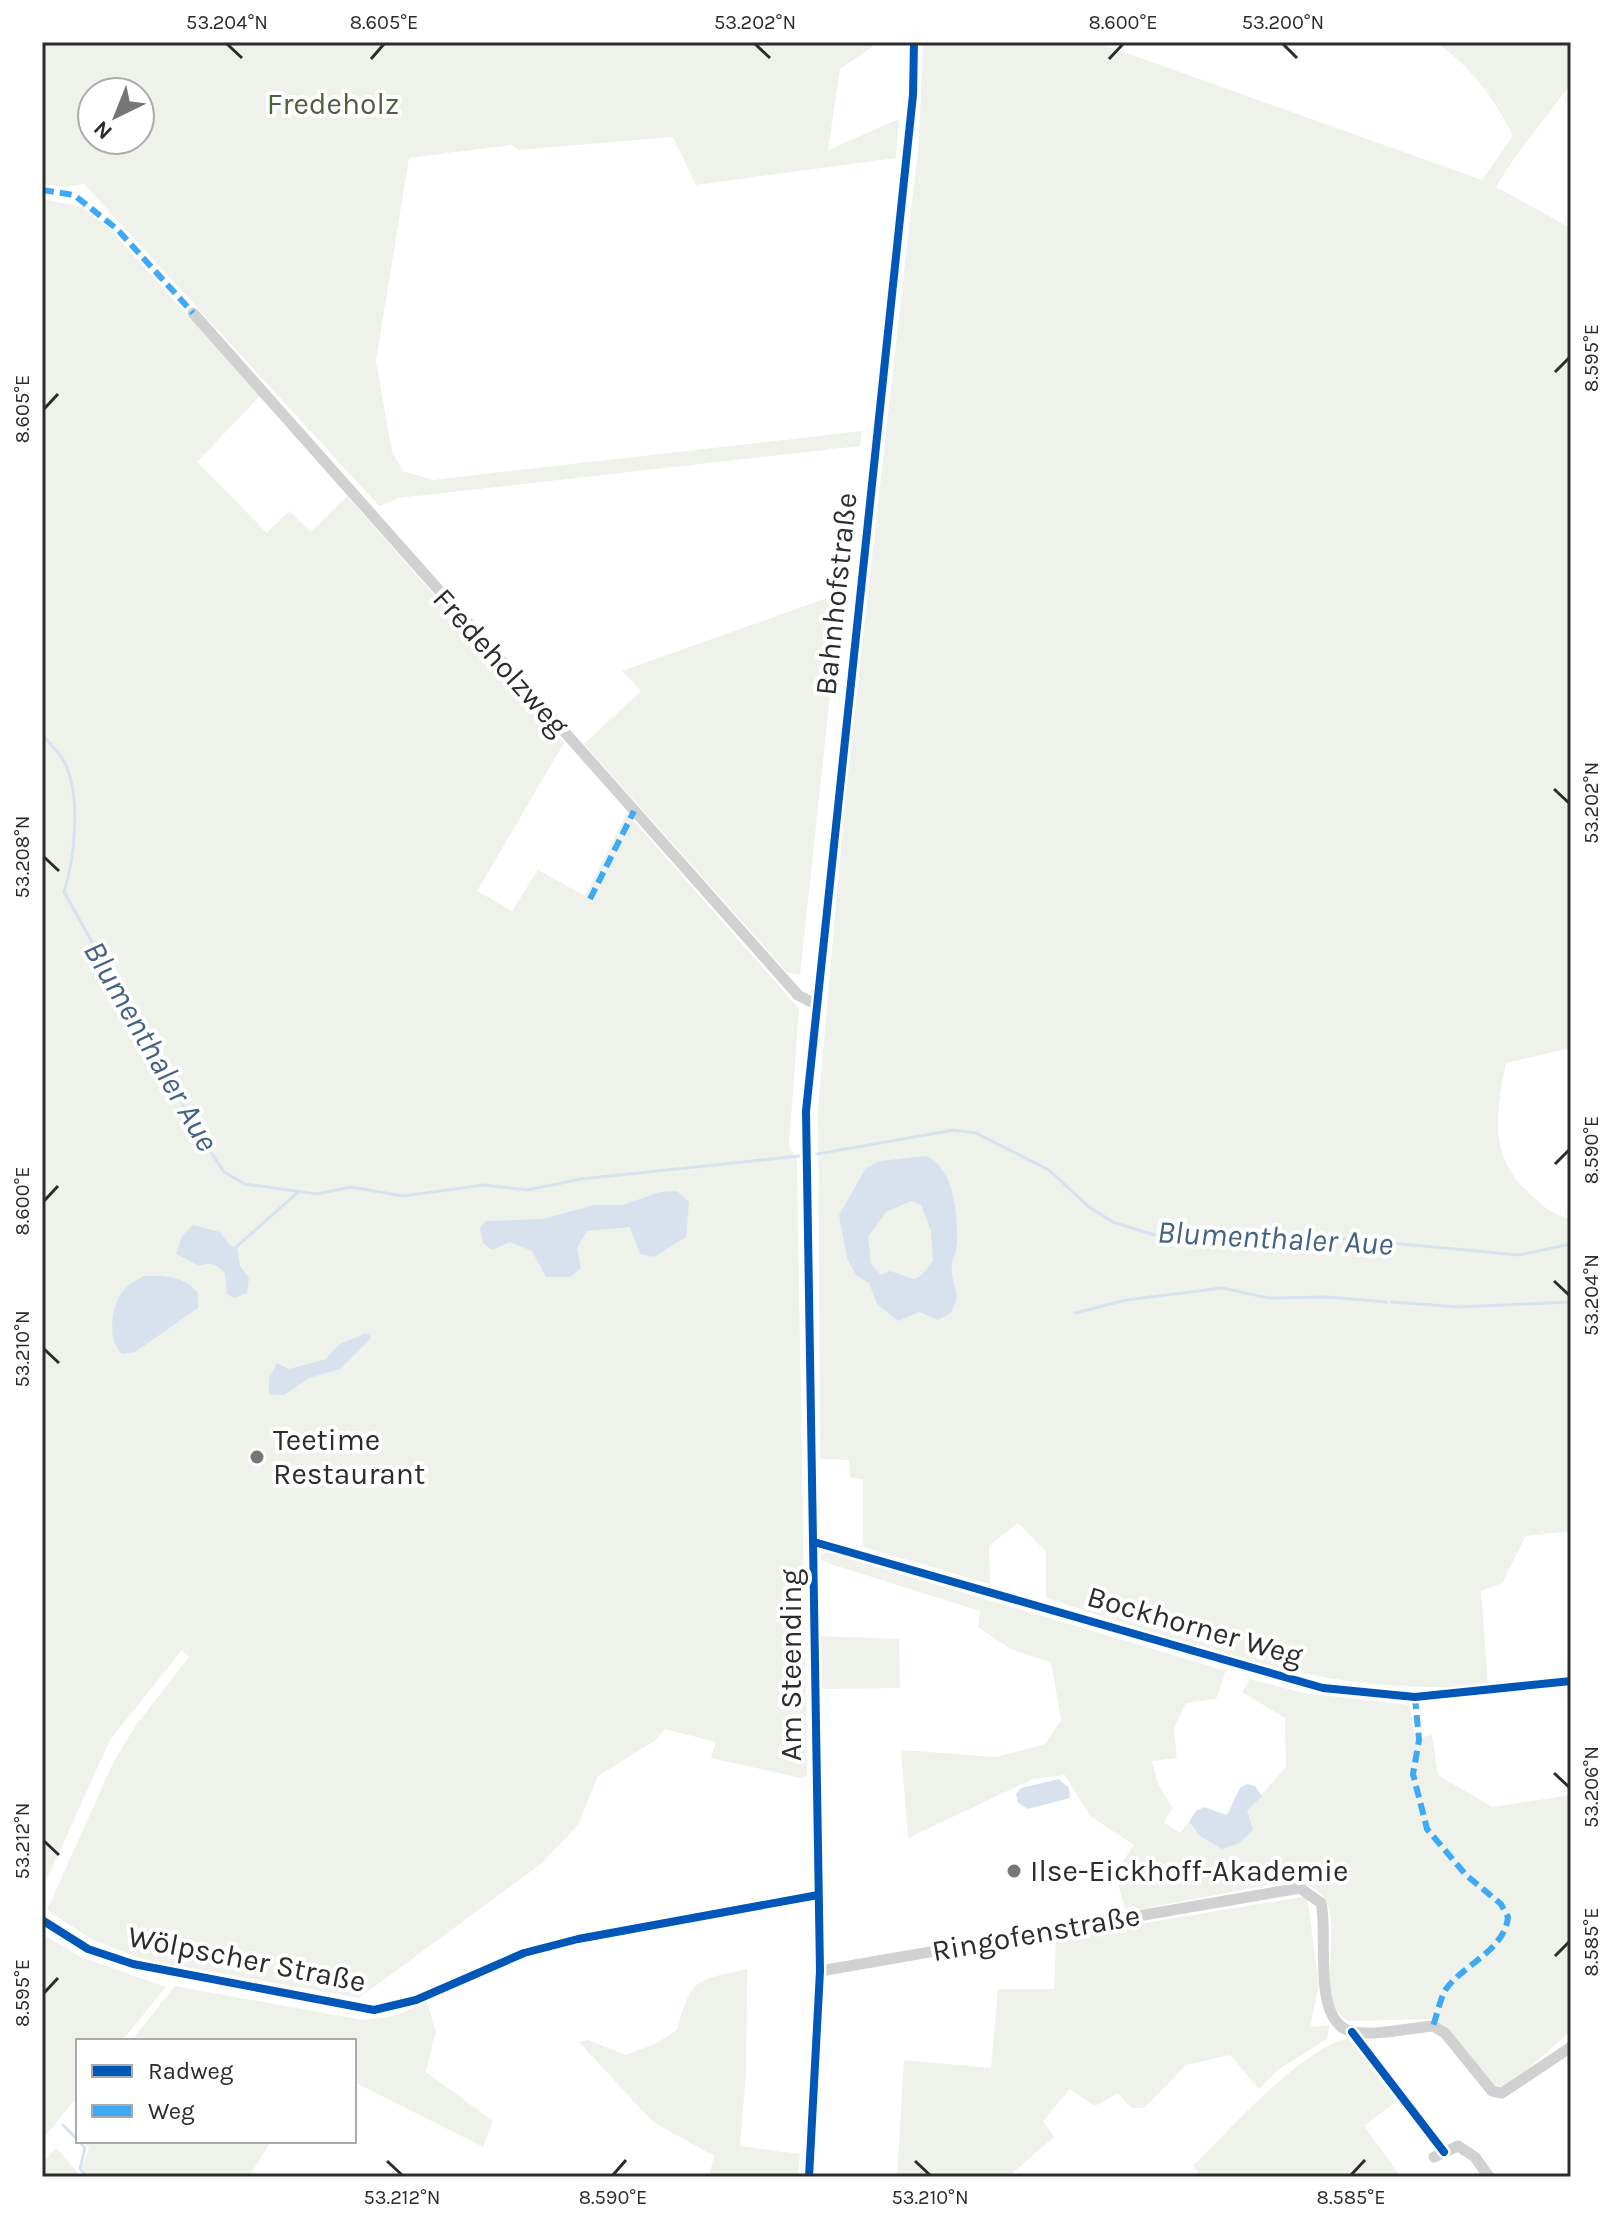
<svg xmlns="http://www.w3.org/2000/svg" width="1613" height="2219" viewBox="0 0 1613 2219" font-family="Karla,sans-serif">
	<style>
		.green { fill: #eef2eb; fill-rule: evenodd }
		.water { fill: #d8e2ee; fill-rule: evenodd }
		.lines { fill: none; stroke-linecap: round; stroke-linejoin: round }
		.stream { stroke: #d8e2ee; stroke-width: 3 }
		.minor { stroke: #d1d1d1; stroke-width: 11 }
		.quiet { stroke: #3fa9f5; stroke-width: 6; stroke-dasharray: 12 6; stroke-linecap: butt }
		.cycleway-casing { stroke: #fff; stroke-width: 13 }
		.cycleway { stroke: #0057b8; stroke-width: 8 }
		.ticks { fill: none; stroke: #2c2c2c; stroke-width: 3 }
		.poi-dot { fill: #767676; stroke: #fff; stroke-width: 3 }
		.labels { text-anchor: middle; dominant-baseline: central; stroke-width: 8; stroke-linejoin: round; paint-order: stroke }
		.park-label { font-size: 30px; fill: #4a623e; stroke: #fff }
		.street-label { font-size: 30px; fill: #2c2c2c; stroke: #fff }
		.poi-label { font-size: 30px; fill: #2c2c2c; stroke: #fff; text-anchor: start }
		.water-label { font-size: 32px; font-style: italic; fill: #436284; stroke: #fff }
		.neatline { fill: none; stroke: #2c2c2c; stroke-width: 3 }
		.ticks-label { font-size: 20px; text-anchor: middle; fill: #2c2c2c }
	</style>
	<rect width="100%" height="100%" fill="#fff"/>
	<path class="green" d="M42,42H879L840,69L828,150L899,119L896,158L696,185L673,137L519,150L512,145L409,158L376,361L392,452L403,471L432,480L862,431L860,446L399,498L379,506L84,184L64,187L42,184ZM140,92V140H92V92Z
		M923,42H1096L1482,180L1513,136C1496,100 1469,64 1435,42H1571V84L1515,157L1496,187L1571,228V1048L1506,1063C1496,1113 1488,1155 1529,1193C1543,1206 1552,1215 1571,1219V1531L1526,1536L1502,1583L1481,1591L1488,1684C1336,1701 1190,1644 1046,1598V1552L1018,1523L989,1546L990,1584L863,1547V1479L850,1478L849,1460L820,1459L818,1108L847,780L919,139Z
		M42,199L82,207L109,228L260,396L197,462L267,533L289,511L311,532L347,496L564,743L477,891L512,911L538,870L585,896L627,813L799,1009L789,1145L797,1162L807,1776L801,1778L711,1758L716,1742L665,1729L656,1740L598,1776L578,1825L541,1864L359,1998L145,1960L93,1940L47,1910L114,1761L136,1725L189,1657L182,1650L110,1740L42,1890Z
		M841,593L800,975L787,972L584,744L641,691L622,671Z
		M827,1552L1226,1671L1216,1699L1186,1703L1174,1728L1177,1758L1152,1761L1158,1784L1172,1808L1164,1822L1180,1833L1189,1822L1193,1829L1247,1811L1286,1767L1285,1718L1242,1692L1250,1679L1303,1693L1410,1705L1415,1739L1432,1735L1438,1775L1492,1807L1571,1795V2031L1507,2087L1492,2084L1447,2028L1433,2019L1348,2021C1339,2014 1331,2007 1330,1996C1324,1952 1355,1881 1284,1882L1126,1912L1115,1873L1134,1845L1090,1816L1065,1775L1033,1779L908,1838L901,1750L996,1757L1045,1744L1061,1720L1051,1662L1012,1650L978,1627L980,1611L821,1561V1555Z
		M821,1636L899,1639L900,1688L822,1689Z
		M1307,1896L1319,1985L1310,2027L1330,2025L1327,2039L1279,2069L1259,2089L1230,2055L1186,2065L1144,2108H1131L1118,2093L1095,2106L1070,2089L1043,2121L1054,2137L1008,2177H897L904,2060L991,2068L998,1989H1054L1056,1938Z
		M42,1934L81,1957L166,1987L122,2041H78V2096L42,2140Z
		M747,1969L746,2073L740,2146L800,2154L798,2177H709L714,2156L653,2122L579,2042L588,2040L626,2055L657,2043L677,2030C692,1977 694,1981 747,1969Z
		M175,1986L362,2020L394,2016L427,2002L436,2031L426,2072L493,2121L483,2147L354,2082V2041H131Z
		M1353,2038L1399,2099L1364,2126L1401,2177H1202L1193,2166C1228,2132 1306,2042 1353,2038Z
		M83,2141H271L249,2177H90L82,2168L89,2148Z
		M56,2148L82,2177H42V2164Z"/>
	<path class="water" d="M926,1156C954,1167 958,1215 957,1243C956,1254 950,1263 952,1274C953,1284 959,1293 955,1304C952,1314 946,1316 938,1320L919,1312L898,1321L877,1304L869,1283L856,1275L847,1258L839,1215L866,1168L880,1161ZM911,1201L921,1205L931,1231L933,1260L922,1275L914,1279L890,1271L881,1275L871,1264L868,1237L886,1212Z
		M677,1191L689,1202L686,1237L654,1257L640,1254L630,1227L587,1231L577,1248L581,1268L570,1277H546L532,1251L510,1242L492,1250L483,1243L480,1228L486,1221L543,1219L594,1205H623L660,1192Z
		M193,1225L220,1232L230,1246L237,1247L240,1266L249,1278L247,1293L234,1298L227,1294L225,1273C216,1264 211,1262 199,1266L176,1254L182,1236Z
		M144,1276C164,1275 184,1276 198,1293V1308L135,1352L122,1354C107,1342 111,1307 122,1292C128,1284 136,1281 144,1276Z
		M366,1333L372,1337L340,1369L309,1378L284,1395L269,1394V1378L277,1363L289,1369L326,1359L338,1345Z
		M1059,1779L1069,1788L1070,1798L1028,1809L1018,1803L1016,1794L1021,1788Z
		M1247,1784L1255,1786L1262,1796L1247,1811L1253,1830L1238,1844L1222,1849L1200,1836L1189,1822L1196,1811L1204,1807L1227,1815L1240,1788Z"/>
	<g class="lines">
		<path class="stream" d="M42,734C49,743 60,753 65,763C81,798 75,857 64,892L201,1137L224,1172L245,1184L317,1194L351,1187L403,1196L484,1185L527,1190L581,1179L799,1156
			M817,1154L954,1130L976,1133L1049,1170L1089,1207L1113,1222L1158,1236L1285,1233L1519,1255L1571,1244
			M234,1249L297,1193
			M1392,1302L1459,1307L1571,1302
			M1075,1313L1126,1300L1222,1288L1269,1298L1328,1297L1386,1302
			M63,2125L78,2140
			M79,2141L85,2148L80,2169L88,2177"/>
		<path class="minor" d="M193,313L798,995L815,1004
			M814,1542L1323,1688L1415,1697L1571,1681
			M42,1920L88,1949L133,1964L374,2010L416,2000L524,1953L578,1939L818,1895
			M820,1971L1300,1888L1321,1903C1329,1935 1310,2023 1353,2032C1373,2036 1411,2028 1433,2026L1445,2033L1492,2091L1502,2093L1571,2047
			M1434,2157L1458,2146L1475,2157L1489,2177
			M809,2177L820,1971L806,1111L913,95L914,42"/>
		<path class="quiet" d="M42,190L74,195L117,229L193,313
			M590,899L634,811
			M1415,1697L1419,1740L1413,1774L1427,1829L1466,1875L1501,1904L1508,1917C1505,1950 1463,1965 1446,1989C1440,1999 1437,2015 1433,2026"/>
		<g class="cycleway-casing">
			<path id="cycleway" d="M814,1542L1323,1688L1415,1697L1571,1681
				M42,1920L88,1949L133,1964L374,2010L416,2000L524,1953L578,1939L818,1895
				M1352,2032L1444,2152
				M809,2177L820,1971L806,1111L913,95L914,42"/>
		</g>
		<use href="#cycleway" class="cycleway"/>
	</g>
	<path class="ticks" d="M227,44L242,58M755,44L770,58M1283,44L1297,58M371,59L384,44M1109,59L1123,44M1555,372L1569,358M44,409L58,394M1554,789L1569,803M44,857L59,871M1555,1164L1569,1150M44,1201L58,1186M1554,1281L1569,1295M44,1349L59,1363M1554,1773L1569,1787M44,1841L59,1855M1555,1956L1569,1942M44,1993L58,1978M387,2161L402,2175M915,2161L930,2175M613,2175L626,2160M1351,2175L1365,2160"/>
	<g class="poi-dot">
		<circle cx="257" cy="1457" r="8"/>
		<circle cx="1014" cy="1871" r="8"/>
	</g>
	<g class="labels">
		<g class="park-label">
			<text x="333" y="104">Fredeholz</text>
		</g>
		<g class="street-label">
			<text transform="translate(836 594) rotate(-84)">Bahnhofstraße</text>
			<text transform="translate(501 662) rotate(48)">Fredeholzweg</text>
			<text transform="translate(1195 1626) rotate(16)">Bockhorner Weg</text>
			<text transform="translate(791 1665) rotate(-90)">Am Steending</text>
			<text transform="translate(1036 1933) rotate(-10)">Ringofenstraße</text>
			<text transform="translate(247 1959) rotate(11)">Wölpscher Straße</text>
		</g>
		<g class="poi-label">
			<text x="273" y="1440">Teetime<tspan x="273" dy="34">Restaurant</tspan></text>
			<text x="1030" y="1871">Ilse-Eickhoff-Akademie</text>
		</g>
		<g class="water-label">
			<text transform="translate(151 1046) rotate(60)">Blumenthaler Aue</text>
			<text transform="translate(1275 1238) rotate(3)">Blumenthaler Aue</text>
		</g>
	</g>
	<rect width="1613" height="2219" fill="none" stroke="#ffffff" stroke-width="88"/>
	<rect x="76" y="2039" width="280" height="104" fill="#ffffff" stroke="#ababab" stroke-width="2"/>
	<rect x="92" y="2065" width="40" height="12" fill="#0057b8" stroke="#ababab" stroke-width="2"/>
	<text x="148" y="2079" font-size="24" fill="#2c2c2c">Radweg</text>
	<rect x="92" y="2105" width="40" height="12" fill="#3fa9f5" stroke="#ababab" stroke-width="2"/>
	<text x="148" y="2119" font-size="24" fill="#2c2c2c">Weg</text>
	<g transform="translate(116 116) rotate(223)"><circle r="38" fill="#ffffff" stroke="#ababab" stroke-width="2"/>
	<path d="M0-6L14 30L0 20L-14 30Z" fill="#767676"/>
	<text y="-12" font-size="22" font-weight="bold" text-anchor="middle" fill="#2c2c2c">N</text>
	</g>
	<rect x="44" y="44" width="1525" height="2131" class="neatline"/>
	<g class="ticks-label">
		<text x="227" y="29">53.204°N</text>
		<text x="384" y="29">8.605°E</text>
		<text x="755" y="29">53.202°N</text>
		<text x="1123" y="29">8.600°E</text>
		<text x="1283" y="29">53.200°N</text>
		<text transform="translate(1591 358) rotate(-90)" y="7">8.595°E</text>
		<text transform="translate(22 409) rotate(-90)" y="7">8.605°E</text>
		<text transform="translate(1591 803) rotate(-90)" y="7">53.202°N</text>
		<text transform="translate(22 857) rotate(-90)" y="7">53.208°N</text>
		<text transform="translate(1591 1150) rotate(-90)" y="7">8.590°E</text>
		<text transform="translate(22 1201) rotate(-90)" y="7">8.600°E</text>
		<text transform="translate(1591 1295) rotate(-90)" y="7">53.204°N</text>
		<text transform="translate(22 1349) rotate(-90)" y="7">53.210°N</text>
		<text transform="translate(1591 1787) rotate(-90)" y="7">53.206°N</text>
		<text transform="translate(22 1841) rotate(-90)" y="7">53.212°N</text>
		<text transform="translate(1591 1942) rotate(-90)" y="7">8.585°E</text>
		<text transform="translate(22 1993) rotate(-90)" y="7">8.595°E</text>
		<text x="402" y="2204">53.212°N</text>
		<text x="613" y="2204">8.590°E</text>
		<text x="930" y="2204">53.210°N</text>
		<text x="1351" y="2204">8.585°E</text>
	</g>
</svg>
